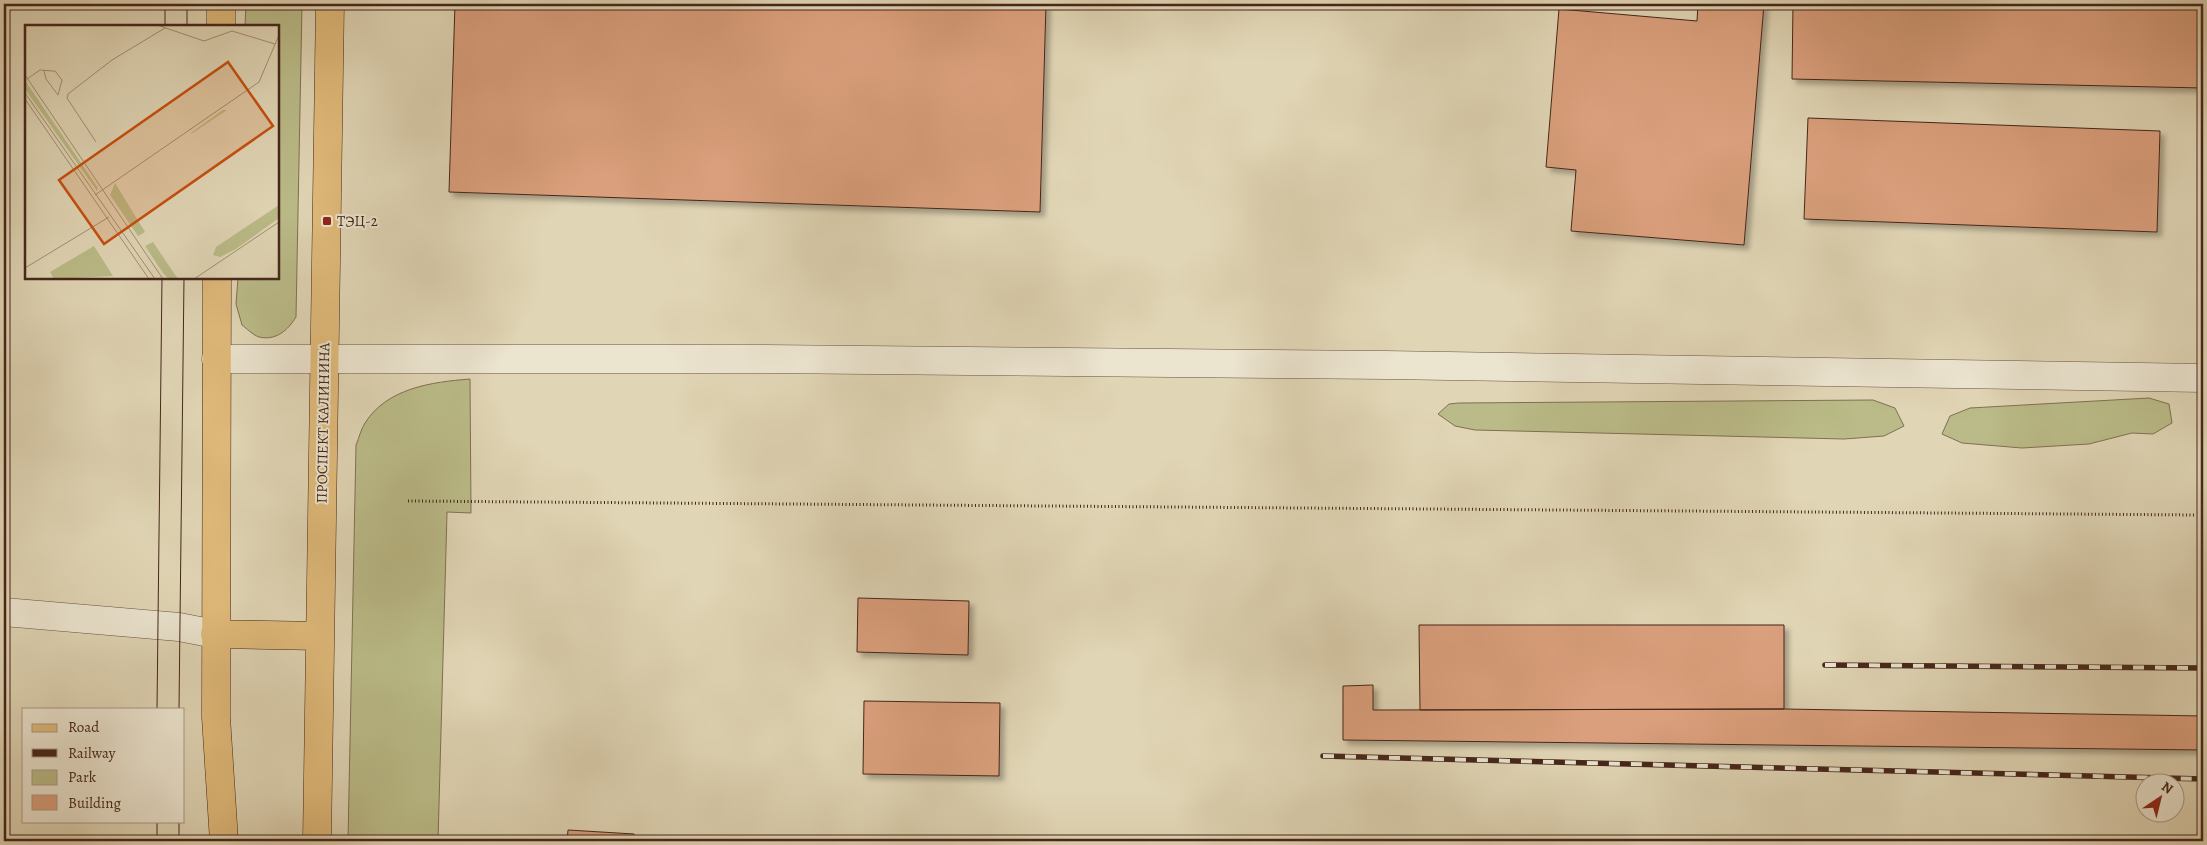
<svg xmlns="http://www.w3.org/2000/svg" width="2207" height="845" viewBox="0 0 2207 845" font-family="Alegreya,serif">
	<style>
		.green { fill: #babb88; stroke: #807051 }
		.building { fill: #da9f7c; stroke: #45261a; filter: url(#shadow) }
		.lines { fill: none; stroke-linecap: round; stroke-linejoin: round }
		.minor-casing { stroke: #6c5241; stroke-width: 29 }
		.major-casing { stroke: #45261a; stroke-width: 29 }
		.path { stroke: #45261a; stroke-width: 3; stroke-dasharray: 1 2.5; stroke-linecap: butt }
		.minor { stroke: #ebe4cf; stroke-width: 28 }
		.major { stroke: #e0ba7a; stroke-width: 28 }
		.tram { stroke: #45261a; stroke-width: 1 }
		.rail-casing { stroke: #45261a; stroke-width: 5.5 }
		.rail { stroke: #ebe4cf; stroke-width: 4; stroke-dasharray: 11; stroke-linecap: butt }
		.poi-dot { fill: #8f2418; stroke: #ebe4cf; stroke-width: 2 }
		.labels { text-anchor: middle; dominant-baseline: central; stroke-width: 4; stroke-linejoin: round; paint-order: stroke }
		.poi-label { font-size: 15px; fill: #45261a; stroke: #ebe4cf; text-anchor: start }
		.street-label { font-size: 15px; fill: #45261a; stroke: #ebe4cf }
		.inset-road { fill: none; stroke: #a28f77; stroke-width: 1 }
		.view { fill: #c74f0f; fill-opacity: 0.15; stroke: #c74f0f; stroke-width: 2.5 }
		.inset-edge { fill: none; stroke: #45261a; stroke-width: 2.5 }
	</style>
	<defs>
		<filter id="shadow"><feDropShadow dx="4.5" dy="4.5" stdDeviation="2.5" flood-color="#0004"/></filter>
	</defs>
	<rect width="100%" height="100%" fill="#e0d5b5"/>
	<filter id="stains"><feTurbulence type="fractalNoise" baseFrequency=".004" numOctaves="4"/><feColorMatrix values="0 0 0 0 .2 0 0 0 0 .09 0 0 0 0 .02 0 0 0 .5 -.17"/></filter>
	<radialGradient id="worn" r=".72"><stop offset=".6" stop-color="#630" stop-opacity="0"/><stop offset="1" stop-color="#630" stop-opacity=".3"/></radialGradient>
	<path class="green" d="M246,4H302L296,317C288,330 276,341 259,337C253,335 246,328 242,325L236,304L238,278H278V26H245Z
		M470,379L471,513L447,512L438,841H348L356,445C359,438 361,429 365,423C387,388 432,382 470,379Z
		M2149,398L2169,404L2172,423L2153,434L2132,433L2089,444L2022,448L1962,443L1942,434L1950,416L1970,408Z
		M1873,400L1895,408L1904,426L1884,436L1844,439L1475,430L1455,426L1438,414L1449,404L1459,403Z"/>
	<path class="building" d="M455,4H1046L1040,212L449,192Z
		M1698,4H1764L1744,245L1571,231L1576,170L1546,167L1559,9L1697,21Z
		M1793,4H2203V88L1792,79Z
		M1808,118L2160,131L2157,232L1804,219Z
		M858,598L969,601L968,655L857,652Z
		M1419,625H1784V709L1420,710Z
		M1373,685V710L1784,709L2203,716V750L1343,740V686Z
		M864,701L1000,703L999,776L863,774Z
		M568,830L634,834V841H567Z"/>
	<g class="lines">
		<g class="minor-casing">
			<path id="minor" d="M216,359H765L1386,365L2203,378
				M4,612L179,627L215,634"/>
		</g>
		<g class="major-casing">
			<path id="major" d="M221,26V4
				M217,278L216,717L224,841
				M215,634L320,636
				M317,841L330,4"/>
		</g>
		<path class="path" d="M408,501L2196,515"/>
		<use href="#minor" class="minor"/>
		<use href="#major" class="major"/>
		<path class="tram" d="M165,26V4
			M187,26V4
			M157,709L162,278
			M179,709L184,278
			M157,841V821
			M179,841V821"/>
		<g class="rail-casing">
			<path id="rail" d="M1825,665L2203,668
				M1323,756L2203,779"/>
		</g>
		<use href="#rail" class="rail"/>
	</g>
	<rect class="poi-dot" x="322" y="216" width="10" height="10" rx="2.5"/>
	<g class="labels">
		<g class="poi-label">
			<text x="337" y="221">ТЭЦ-2</text>
		</g>
		<g class="street-label">
			<text transform="translate(323 423) rotate(-89)">ПРОСПЕКТ КАЛИНИНА</text>
		</g>
	</g>
	<g transform="translate(25 25)">
		<rect width="254" height="254" fill="#e0d5b5"/>
		<path d="M1,57L73,163L72,166L0,64ZM198,85H202L166,109L167,107ZM90,158L120,207L113,211L85,170ZM254,180V193L211,224L195,232L188,230L191,222ZM128,217L140,235L153,254H144L138,248L120,221ZM69,221L88,251L29,254L25,247Z" fill="#babb88"/>
		<path class="inset-road" d="M132,0L179,16L207,6L250,19M0,50L138,254M2,54L15,45L27,46H30L37,55L33,70L21,54L19,46M0,68L130,254M0,74L124,254M71,117L42,73L43,69L87,35L140,3M70,170L234,57L254,10M0,243L84,192M169,254L254,197"/>
		<path class="view" d="M203,37L248,101L79,219L34,155Z"/>
		<rect width="254" height="254" class="inset-edge"/>
	</g>
	<rect width="2207" height="845" fill="none" stroke="#e0d5b5" stroke-width="20"/>
	<rect x="5" y="5" width="2197" height="835" fill="none" stroke="#45261a" stroke-width="2.5"/>
	<rect x="10" y="10" width="2187" height="825" fill="none" stroke="#45261a"/>
	<rect x="22" y="708" width="162" height="115" fill="#ebe4cf" stroke="#a99887"/>
	<rect x="32" y="724" width="25" height="8" fill="#e0ba7a" stroke="#a99887"/>
	<text x="68" y="732" font-size="15" fill="#45261a">Road</text>
	<rect x="32" y="749" width="25" height="8" fill="#45261a" stroke="#a99887"/>
	<text x="68" y="758" font-size="15" fill="#45261a">Railway</text>
	<rect x="32" y="770" width="25" height="15" fill="#babb88" stroke="#a99887"/>
	<text x="68" y="782" font-size="15" fill="#45261a">Park</text>
	<rect x="32" y="795" width="25" height="15" fill="#da9f7c" stroke="#a99887"/>
	<text x="68" y="808" font-size="15" fill="#45261a">Building</text>
	<g transform="translate(2160 798) rotate(35)"><circle r="24" fill="#ebe4cf" stroke="#a99887"/>
	<path d="M0-4L9 19L0 12L-9 19Z" fill="#8f2418"/>
	<text y="-8" font-size="14" font-weight="bold" text-anchor="middle" fill="#45261a">N</text>
	</g>
	<rect width="100%" height="100%" filter="url(#stains)"/>
	<rect width="100%" height="100%" fill="url(#worn)"/>
</svg>
